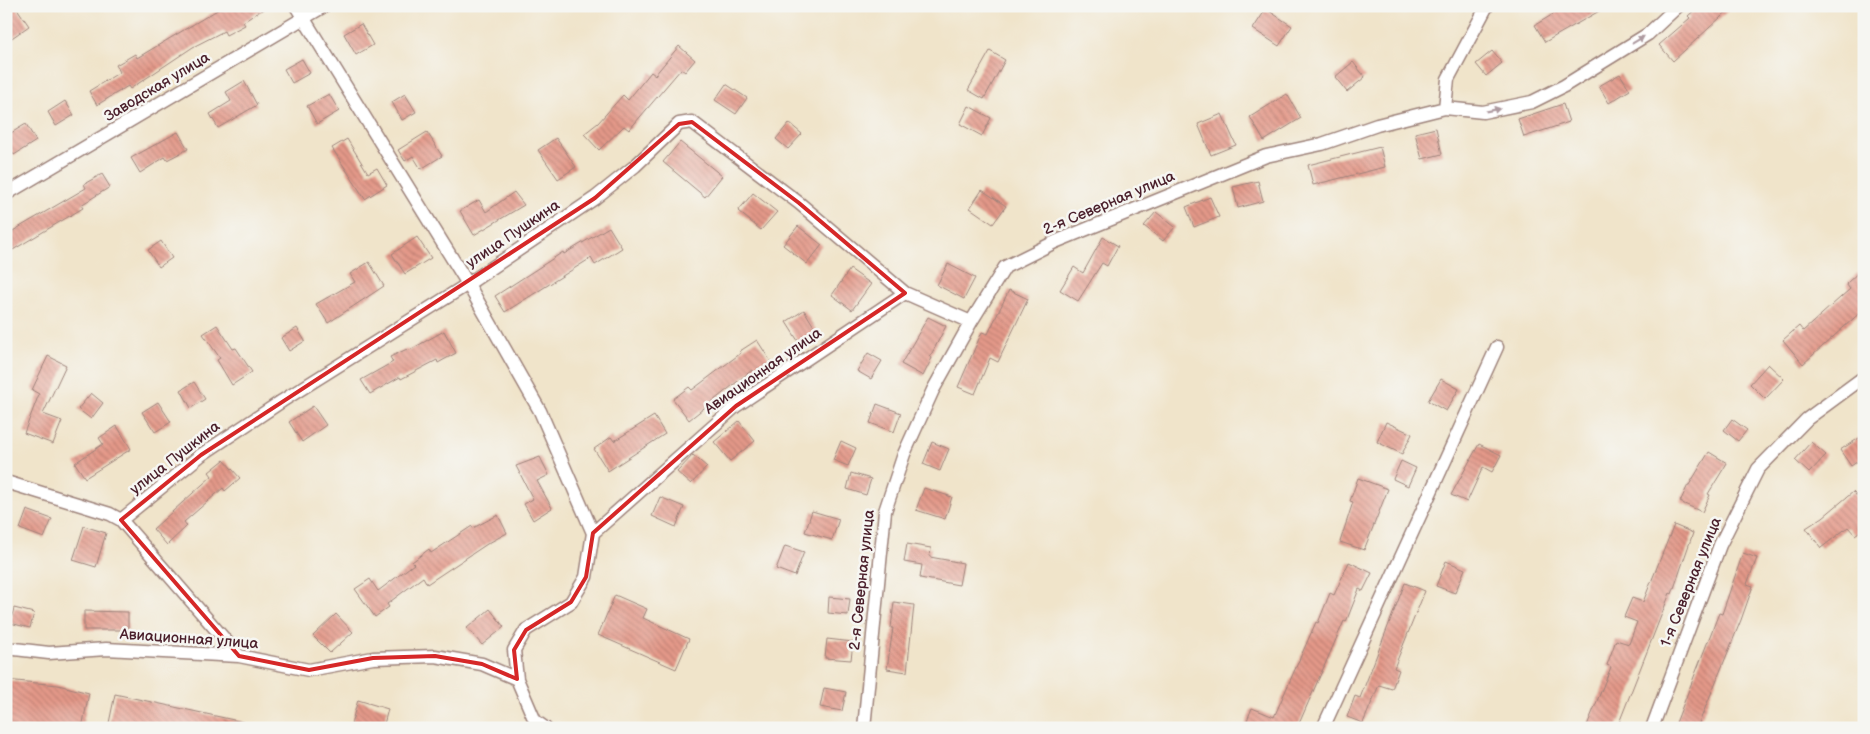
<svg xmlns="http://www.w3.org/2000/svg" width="1870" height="734" viewBox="0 0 1870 734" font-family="'Balsamiq Sans',sans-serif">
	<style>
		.building { fill: url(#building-back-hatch) }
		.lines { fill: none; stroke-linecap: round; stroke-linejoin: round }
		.street-casing { stroke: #9d827a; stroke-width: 15 }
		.street { stroke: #fff; stroke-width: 12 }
		.oneway { fill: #ae9aa0 }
		.marked { fill: none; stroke: #d62828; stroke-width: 4; stroke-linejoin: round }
		.labels { text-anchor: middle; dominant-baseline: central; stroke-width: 5; stroke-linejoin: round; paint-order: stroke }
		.street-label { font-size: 15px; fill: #4a1f2b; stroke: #f6f6f2 }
	</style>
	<defs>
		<pattern id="building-back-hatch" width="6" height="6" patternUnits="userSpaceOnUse" patternTransform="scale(1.25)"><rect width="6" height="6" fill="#e49989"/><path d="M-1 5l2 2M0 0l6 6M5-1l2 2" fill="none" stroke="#bb7c70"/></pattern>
	</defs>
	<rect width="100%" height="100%" fill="#f6f6f2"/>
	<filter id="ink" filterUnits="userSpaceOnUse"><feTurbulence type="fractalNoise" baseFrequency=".02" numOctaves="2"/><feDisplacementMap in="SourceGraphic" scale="10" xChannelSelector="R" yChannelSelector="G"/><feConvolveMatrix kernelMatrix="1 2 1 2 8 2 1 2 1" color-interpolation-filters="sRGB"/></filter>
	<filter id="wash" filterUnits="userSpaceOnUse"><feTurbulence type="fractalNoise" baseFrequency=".0096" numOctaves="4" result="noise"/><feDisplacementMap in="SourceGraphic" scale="20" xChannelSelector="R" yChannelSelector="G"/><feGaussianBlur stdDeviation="1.12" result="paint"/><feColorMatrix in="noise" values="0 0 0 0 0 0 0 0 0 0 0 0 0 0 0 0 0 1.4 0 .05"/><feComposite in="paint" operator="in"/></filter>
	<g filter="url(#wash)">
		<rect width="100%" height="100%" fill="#f0e4ca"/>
		<g id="blocks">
			<path class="building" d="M224,6H268L243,22L245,25L226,35L224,31L193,47L130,89L128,86L97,105L89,91L120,72L116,65L135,54L137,58Z
				M1567,6H1608L1545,42L1535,25Z
				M1699,6H1733L1673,61L1659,45L1690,18L1688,16Z
				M16,7L29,26L6,42V13Z
				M1266,9L1292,26L1279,46L1253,29Z
				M361,24L373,45L356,55L344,34Z
				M679,46L695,60L685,72L681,69L629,130L624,126L599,150L584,134L598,123L623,95L628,100L651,72L655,75Z
				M990,51L1005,60L984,99L968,90Z
				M1492,51L1502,63L1486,76L1476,64Z
				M302,59L310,73L292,83L284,69Z
				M1353,62L1365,77L1347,92L1335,77Z
				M1620,74L1630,90L1609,103L1599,86Z
				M244,81L257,105L218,128L210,114L231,101L226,92Z
				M726,84L747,98L736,114L715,100Z
				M329,94L339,111L317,124L307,106Z
				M405,94L416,112L402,120L392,102Z
				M1287,94L1301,118L1264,141L1250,117Z
				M65,101L74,115L56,126L48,112Z
				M1563,104L1569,122L1524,137L1518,119Z
				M969,106L991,118L982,136L960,124Z
				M1222,114L1236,145L1211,155L1198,124Z
				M789,123L802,134L788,149L776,139Z
				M26,124L36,141L14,155L6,142V136Z
				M1436,128L1442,154L1422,159L1415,133Z
				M178,132L188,149L167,160L165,157L140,173L131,158Z
				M427,132L442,156L421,169L413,156L405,161L398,150Z
				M556,138L576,167L558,179L538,150Z
				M347,139L368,173L377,168L387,185L365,199L332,148Z
				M680,142L722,176L705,197L663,162Z
				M1380,147L1385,167L1313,185L1308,165Z
				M102,174L110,187L81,205L83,208L6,254V235L86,188L84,184Z
				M1258,181L1263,201L1238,208L1233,187Z
				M982,190L1006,206L993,224L970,208Z
				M514,192L524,205L474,235L460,211L479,200L486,212Z
				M753,193L777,212L761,230L738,211Z
				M1210,197L1219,217L1194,227L1186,207Z
				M1156,212L1175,227L1163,241L1144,226Z
				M798,226L822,245L807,264L783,245Z
				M609,227L622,248L595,265L591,258L505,312L495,296L563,252L564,254Z
				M417,237L431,258L405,274L392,254Z
				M1103,237L1118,246L1107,266L1102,263L1078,301L1060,290L1074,267L1083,273Z
				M161,241L172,258L159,267L148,250Z
				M369,262L384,286L328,323L316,304L355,282L350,274Z
				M948,264L975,278L964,299L937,285Z
				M1864,267V309L1803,364L1783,340L1799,326L1803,331L1850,289L1846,284Z
				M850,269L871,284L852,310L832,295Z
				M1009,290L1028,299L998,362L990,358L975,394L958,387L982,332L988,334Z
				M804,310L818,333L800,344L786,322Z
				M928,317L946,326L930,357L932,358L923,376L901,364Z
				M217,325L233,349L236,348L252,372L232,385L217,360L220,358L203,334Z
				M297,328L305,341L289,351L281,338Z
				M444,331L456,353L438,363L437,360L401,379L400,377L370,394L361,380L393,362L390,357L407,349L408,351Z
				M757,340L771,362L753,373L752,370L689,420L673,399L689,387L692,390L741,353L740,351Z
				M868,353L882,361L871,379L857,371Z
				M48,356L66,365L43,414L62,421L53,444L24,433L39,394L32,390Z
				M1768,364L1784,379L1765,399L1750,384Z
				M1441,379L1459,389L1446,411L1428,401Z
				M194,382L205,399L191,408L181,390Z
				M91,393L103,403L91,419L78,409Z
				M158,402L171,422L155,432L142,412Z
				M877,404L901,413L894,432L870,423Z
				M313,406L326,425L302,442L289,422Z
				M654,416L665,434L608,471L594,449L611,437L614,441Z
				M1732,419L1747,430L1738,441L1724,430Z
				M739,421L755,441L730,461L714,442Z
				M1386,422L1412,434L1402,454L1377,442Z
				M117,426L131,449L85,478L75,463L103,444L99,438Z
				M1864,435V457L1851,466L1840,450Z
				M841,441L856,448L848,466L833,460Z
				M932,442L949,449L940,471L923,464Z
				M1811,442L1826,455L1809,473L1795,460Z
				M1479,444L1501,455L1492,472L1483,467L1467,502L1451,495Z
				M1709,452L1727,463L1708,494L1710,495L1702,512L1680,502L1688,485H1689Z
				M693,455L707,467L691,484L677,472Z
				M540,457L549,475L537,481L552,508L533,520L524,504L533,499L516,466Z
				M224,460L240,478L225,491L223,488L184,522L187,526L167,545L153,529L212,476L209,472Z
				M1401,461L1416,468L1408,486L1393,479Z
				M851,473L871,479L866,495L847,489Z
				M1358,478L1388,489L1364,550L1340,542L1353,502L1350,501Z
				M924,488L952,497L945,519L916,510Z
				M1853,492L1864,504V528L1855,535L1848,527L1821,548L1806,528L1823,517Z
				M660,497L684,507L676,527L652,516Z
				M27,510L52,519L44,538L20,529Z
				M812,511L839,519L832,540L805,532Z
				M498,515L507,533L487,544L427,584L423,577L387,604L389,607L375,617L355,589L370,579L378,591L414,564L412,562L429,549L431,553L472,526L473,528Z
				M1674,525L1693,533L1672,594L1670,593L1617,728H1586L1611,667L1607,665L1616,640L1629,644L1637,622L1624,617L1632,598L1643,602Z
				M84,526L106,533L96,567L73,560Z
				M907,544L931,548L930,557L963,563L959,585L920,578L922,565L904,562Z
				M785,546L804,552L795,576L776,569Z
				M1743,553L1757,558L1747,584L1753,586L1741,620L1697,728H1674L1719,613L1722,614Z
				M1446,561L1465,569L1455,593L1436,586Z
				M1349,562L1372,573L1363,591L1359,589L1346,622L1344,621L1298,726L1300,728H1244L1252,708L1274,717L1316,622L1318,623L1330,593L1334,595Z
				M1405,583L1425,591L1394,668L1399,670L1392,689L1379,685L1363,723L1347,717L1355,696L1360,698Z
				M615,595L647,609L643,618L689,639L676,669L598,635Z
				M829,597L850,599L848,615L828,613Z
				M894,602L914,605L907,672L887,669L893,628H891Z
				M14,608L34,613L30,628L10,623Z
				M490,609L504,627L482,645L467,628Z
				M84,611L128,612V630H84Z
				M336,614L353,632L330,653L313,636Z
				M827,639L853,642L851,660L825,658Z
				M6,680L58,685L89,693L82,728H6Z
				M824,688L846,692L842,711L820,707Z
				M115,694L243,722L242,728H108Z
				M358,700L388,709L383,728H350Z"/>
		</g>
	</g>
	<g filter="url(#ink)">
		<use href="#blocks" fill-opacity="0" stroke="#9d827a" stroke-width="1"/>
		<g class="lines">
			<g class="street-casing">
				<path id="street" d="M296,6L468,284L540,411L593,533L586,577L571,602L526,630L514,650L517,679
					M1445,108L1448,79L1487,6
					M6,194L324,6
					M6,482L110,514L121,520L239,656
					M121,520L201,455L282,401L468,284L595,198L635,166L679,124L692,122L799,203L905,293
					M593,533L736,406L905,293L971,322
					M6,648L49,653L106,649L239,656L309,670L373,658L435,656L482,664L517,679L535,721L545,728
					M864,728L885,511L904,454L933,390L971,322L1005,267L1055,242L1266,156L1322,144L1377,125L1445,108L1483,112L1532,102L1564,86L1648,34L1678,6
					M1323,728L1497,347
					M1652,728L1720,545L1758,469L1807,419L1864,377"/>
			</g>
			<use href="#street" class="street"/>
		</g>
		<defs><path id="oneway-solid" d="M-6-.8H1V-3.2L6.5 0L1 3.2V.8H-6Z" transform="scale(1.25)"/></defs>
		<g class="oneway">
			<use href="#oneway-solid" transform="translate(1638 40) rotate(-31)"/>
			<use href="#oneway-solid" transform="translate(1493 110) rotate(-12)"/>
		</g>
	</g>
	<path class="marked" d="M692,122L799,203L905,293L736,406L593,533L586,577L571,602L526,630L514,650L517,679L482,664L435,656L373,658L309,670L239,656L121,520L201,455L595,198L679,124Z"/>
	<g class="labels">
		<g class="street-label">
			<text transform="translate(157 87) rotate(-31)">Заводская улица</text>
			<text transform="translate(1109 203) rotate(-23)">2-я Северная улица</text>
			<text transform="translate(513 234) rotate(-34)">улица Пушкина</text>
			<text transform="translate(763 371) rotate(-35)">Авиационная улица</text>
			<text transform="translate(175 458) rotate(-38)">улица Пушкина</text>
			<text transform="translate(862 580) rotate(-84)">2-я Северная улица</text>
			<text transform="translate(1691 582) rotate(-68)">1-я Северная улица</text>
			<text transform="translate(189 639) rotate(4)">Авиационная улица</text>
		</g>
	</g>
	<rect width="1870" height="734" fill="none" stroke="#f6f6f2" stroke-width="25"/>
</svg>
